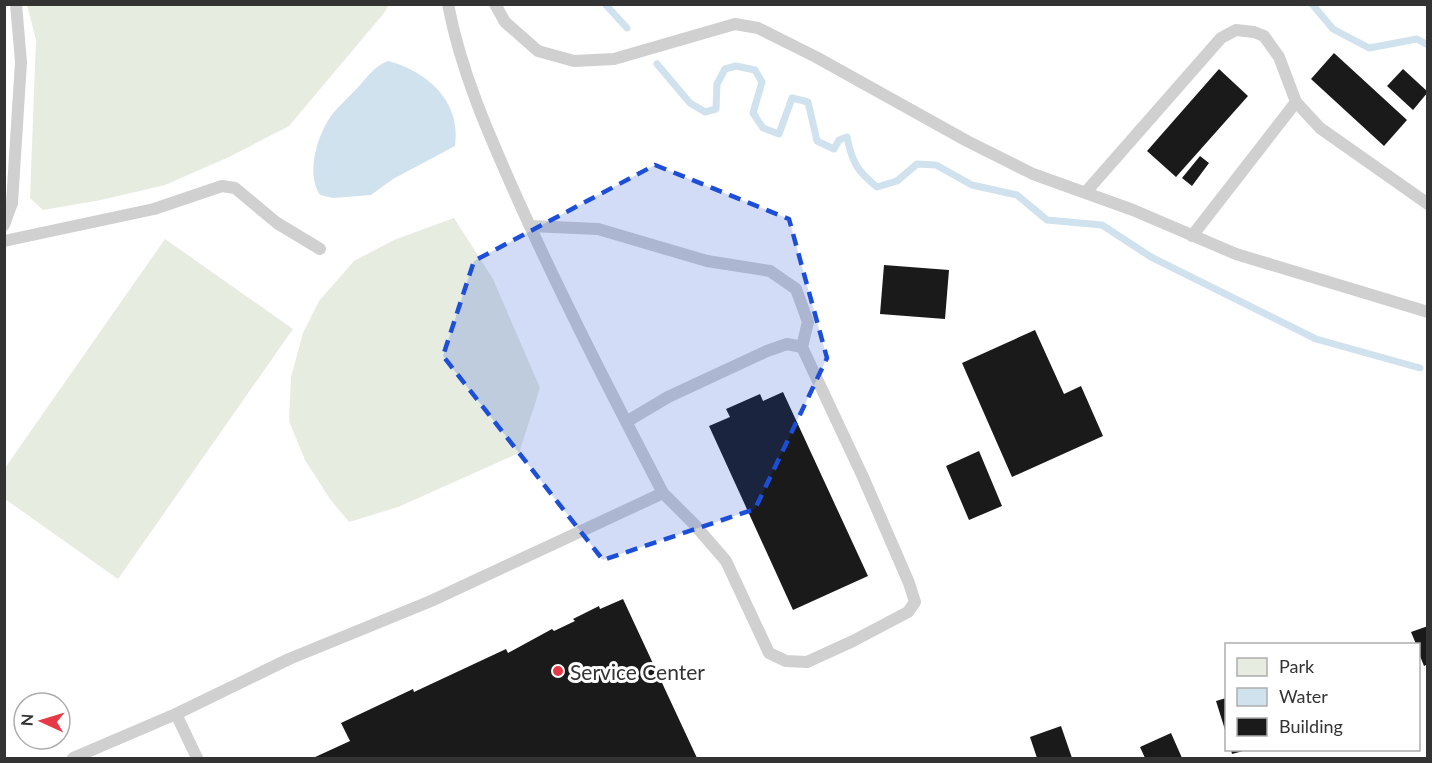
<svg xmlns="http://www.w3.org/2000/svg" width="1432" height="763" viewBox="0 0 1432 763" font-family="Lato,sans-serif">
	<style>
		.green { fill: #e6ecdf }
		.water { fill: #cfe2ee }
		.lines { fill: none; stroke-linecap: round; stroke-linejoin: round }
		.stream { stroke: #cfe2ee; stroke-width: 7 }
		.building { fill: #1a1a1a }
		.service { stroke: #d0d0d0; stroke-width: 12 }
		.marked { fill: #1d4ed8; fill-opacity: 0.2; stroke: #1d4ed8; stroke-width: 4.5; stroke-dasharray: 12 8; stroke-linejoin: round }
		.poi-dot { fill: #e63946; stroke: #fff; stroke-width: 2 }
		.labels { text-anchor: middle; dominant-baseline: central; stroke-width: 6; stroke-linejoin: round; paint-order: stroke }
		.poi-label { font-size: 21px; fill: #333; stroke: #fff; text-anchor: start }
	</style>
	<rect width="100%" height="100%" fill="#fff"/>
	<path class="green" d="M27,5V4L389,5L384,13L289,126L229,157L165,185L101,200L43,210L30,198L36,40Z
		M454,218L493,279L540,388L519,453L398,507L349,522L330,499L305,460L289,421L291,377L303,333L319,301L354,261L394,240Z
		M165,239L293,329L118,579L5,499V468Z"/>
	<path class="water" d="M388,61C427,71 462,102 455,146L393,179L371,195L333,198L320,195C305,172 318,132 334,112C342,103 352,94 360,85C369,75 375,66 388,61Z"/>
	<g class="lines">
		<path class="stream" d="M605,4L627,28
			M1312,4L1333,29L1369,48L1417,39L1428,45
			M657,64L690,103L705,112L716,109L717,84L725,69L736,66L755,70L762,82L753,113L763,128L779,134L792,98L808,102L817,141L834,149L839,140L847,137C852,162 857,171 877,187L897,181L917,164L936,165L972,185L1017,195L1047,220L1102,225L1151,257L1316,339L1420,368"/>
	</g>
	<path class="building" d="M1334,53L1407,120L1384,146L1311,79Z
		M1219,69L1248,96L1176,177L1147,151Z
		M1403,69L1428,92L1413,110L1387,86Z
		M1200,156L1209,163L1192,186L1182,178Z
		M884,265L949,270L945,319L880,314Z
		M1035,330L1064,394L1081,386L1103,436L1012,477L962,363Z
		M783,392L868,576L793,610L709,426L730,417L726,409L760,394L763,401Z
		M979,451L1002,506L969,520L946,466Z
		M623,599L697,758H313L350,741L341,723L413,689L414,692L506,649L508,653L552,629L554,631L575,621L573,619L599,606L600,609Z
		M1428,626V664L1424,666L1418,651V644H1416L1411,632Z
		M1226,698V733L1216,701Z
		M1061,726L1072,758H1037L1030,737Z
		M1171,733L1182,758H1145L1140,747Z
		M1231,750H1247L1232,754Z"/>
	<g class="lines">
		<path class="service" d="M495,4L505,22L538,51L574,61L614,59L735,24L758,28L816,57L967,141L1033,174L1133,210L1236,254L1428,312
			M1085,193L1221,38L1236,30L1254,32L1264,36L1279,57L1296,102L1320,128L1428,204
			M4,225L12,203L21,62L16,4
			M530,226L598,229L707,261L770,271L796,289L808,322L802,347
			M1192,236L1296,102
			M4,241L154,209L222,186L235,188L277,223L320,249
			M626,422L668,397L767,351L787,344L802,347L863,477L909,583L915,602L908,612L853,641L807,662L786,661L769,653L726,561L694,524L663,493
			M176,714L197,758
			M73,758L176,714L289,659L431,601L663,493C613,397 563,300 518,200C490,137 461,73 448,4"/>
	</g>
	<path class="marked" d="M655,165L789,219L827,358L755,509L603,560L443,356L474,261Z"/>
	<circle class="poi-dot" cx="558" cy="671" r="6"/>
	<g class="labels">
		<g class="poi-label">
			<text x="570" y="671">Service Center</text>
		</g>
	</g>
	<rect width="1432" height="763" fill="none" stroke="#333333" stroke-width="12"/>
	<rect x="1225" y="643" width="195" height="108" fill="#ffffff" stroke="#adadad" stroke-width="1.5"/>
	<rect x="1237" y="658" width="30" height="18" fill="#e6ecdf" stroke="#adadad" stroke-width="1.5"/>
	<text x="1279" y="673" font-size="18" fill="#333333">Park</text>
	<rect x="1237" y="688" width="30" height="18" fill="#cfe2ee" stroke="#adadad" stroke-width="1.5"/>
	<text x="1279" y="703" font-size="18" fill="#333333">Water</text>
	<rect x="1237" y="718" width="30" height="18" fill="#1a1a1a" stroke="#adadad" stroke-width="1.5"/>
	<text x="1279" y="733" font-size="18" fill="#333333">Building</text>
	<g transform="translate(42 721) rotate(274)"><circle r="28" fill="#ffffff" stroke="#adadad" stroke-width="1.5"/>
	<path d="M0-4.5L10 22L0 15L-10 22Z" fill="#e63946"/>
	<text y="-9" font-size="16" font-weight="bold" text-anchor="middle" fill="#333333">N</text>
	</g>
</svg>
